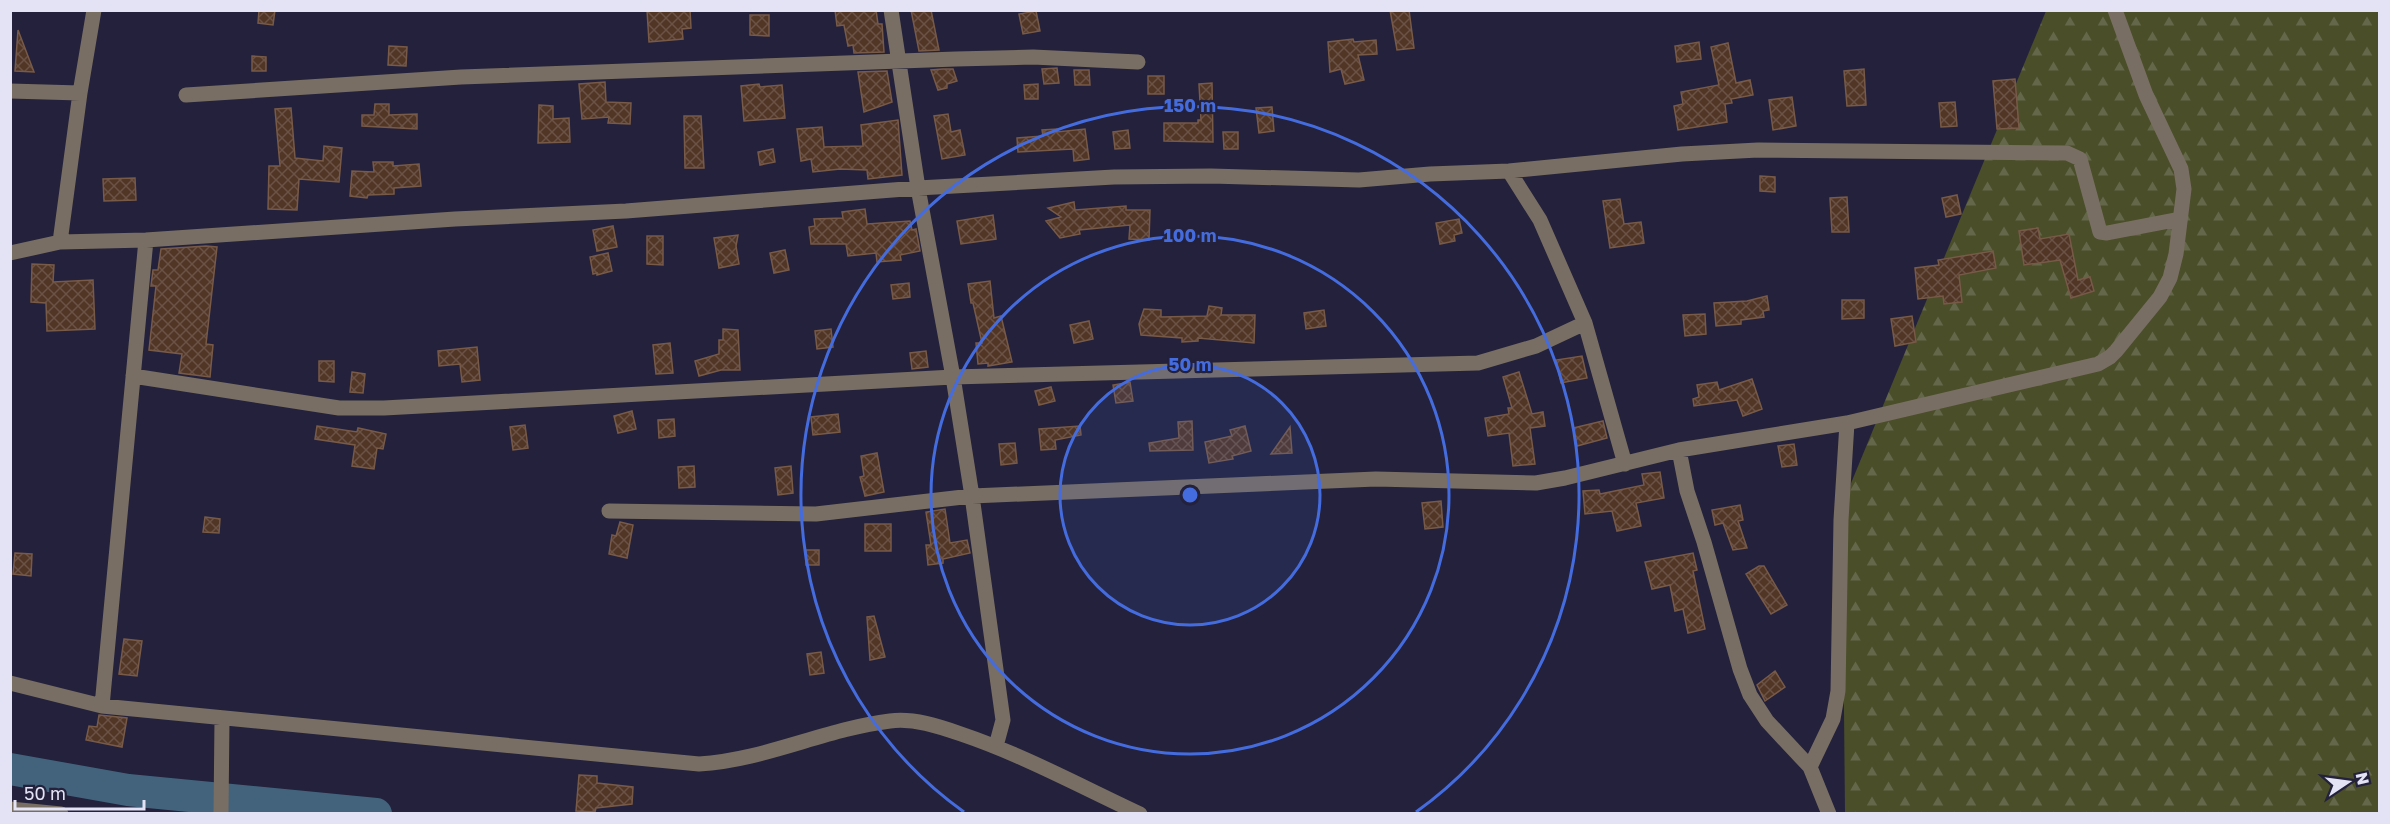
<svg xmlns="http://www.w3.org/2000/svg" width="2390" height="824" viewBox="0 0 2390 824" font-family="'Golos Text',sans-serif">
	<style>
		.forest { fill: url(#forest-firs) }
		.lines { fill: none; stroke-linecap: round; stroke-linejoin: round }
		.river { stroke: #43637d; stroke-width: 32 }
		.building { fill: url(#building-cross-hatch); stroke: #785a48; stroke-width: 1.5 }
		.minor { stroke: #796e63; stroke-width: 15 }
		.ring { fill: none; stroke: #456cde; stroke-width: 3 }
		.centre { fill: #456cde; stroke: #23213b; stroke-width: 3 }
		.ring-label { font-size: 18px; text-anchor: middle; font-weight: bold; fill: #456cde; stroke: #23213b; stroke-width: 4.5; stroke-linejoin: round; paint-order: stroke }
	</style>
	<defs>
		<pattern id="forest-firs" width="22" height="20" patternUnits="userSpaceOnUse" patternTransform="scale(1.5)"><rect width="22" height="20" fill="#4a4e29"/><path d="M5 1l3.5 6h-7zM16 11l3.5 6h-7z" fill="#646749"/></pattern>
		<pattern id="building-cross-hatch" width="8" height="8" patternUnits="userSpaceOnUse" patternTransform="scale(1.5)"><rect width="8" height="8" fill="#513525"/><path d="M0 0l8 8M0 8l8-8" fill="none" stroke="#6a5245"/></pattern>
	</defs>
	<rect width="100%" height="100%" fill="#23213b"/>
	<path class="forest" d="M2046,11H2379V813H1845L1842,505Z"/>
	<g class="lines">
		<path class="river" d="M10,769L128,790L376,814"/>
	</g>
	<path class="building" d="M259,10H275L273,25L258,23Z
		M647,10H690L691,28L682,29L683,39L649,42Z
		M835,10H876L878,24H882L884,52L854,53L853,45L848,46L844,25L837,26Z
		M911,10H931L939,50L919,51Z
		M1390,10H1409L1414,48L1397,50Z
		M1036,11L1040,31L1023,34L1019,14Z
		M750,15H769V36L750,35Z
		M18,30L34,72L15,71Z
		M1353,39L1354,42L1376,40L1377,54L1358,55L1364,80L1345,84L1341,69L1330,72L1328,42Z
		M1699,42L1701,59L1677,62L1675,46Z
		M1728,43L1736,83L1750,80L1753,95L1731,99L1732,103L1725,104L1727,122L1678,130L1674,106L1683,104L1681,92L1719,85L1711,47Z
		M389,46L407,47L406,66L388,65Z
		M252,56L266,57V71H252Z
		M1057,68L1059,83L1044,84L1042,69Z
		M943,69H953L957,81L947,84V88L938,90L931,70Z
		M1864,69L1866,105L1847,106L1844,71Z
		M1074,70H1089L1090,85H1075Z
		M887,71L892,102L864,112L858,72Z
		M1148,76H1164V94H1148Z
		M2015,79L2019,128L1997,129L1993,81Z
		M605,82L606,102L631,103L630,124L608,123L609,117L582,119L579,84Z
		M1212,83L1213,142L1164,141V123H1198V120H1201L1199,84Z
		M759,84L760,87L782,85L785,118L744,121L741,86Z
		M1038,84V99H1025L1024,85Z
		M1792,97L1796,126L1773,130L1769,100Z
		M1955,102L1957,126L1941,127L1939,103Z
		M375,104H389V115L417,114V129L362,126V115H374Z
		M539,105L553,106V119L569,118L570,142L538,143Z
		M1272,107L1274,131L1259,133L1256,108Z
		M291,108L295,158L323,161L324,146L342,148L339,182L299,179L297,210L268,209L269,166H280L275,109Z
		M948,114L951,132L960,130L965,155L942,159L934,116Z
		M684,116H701L704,168H685Z
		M898,120L902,175L868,179L867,170L840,169L813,172L811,159L801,161L797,129L822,127L824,147L863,146L861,125Z
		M1057,129V132L1085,129L1089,159L1074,161L1073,149L1018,152L1017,138L1043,136L1042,130Z
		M1128,130L1130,148L1115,149L1113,132Z
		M1223,132H1238V149H1224Z
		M773,149L775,162L760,165L758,152Z
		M373,162H393V166L419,164L421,186L394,188V194L368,195L367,198L350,196L352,171L374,172Z
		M1760,176L1775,177V192L1760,191Z
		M135,178L136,200L104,201L103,179Z
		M1957,195L1961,214L1946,217L1942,198Z
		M1847,197L1849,232H1832L1830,198Z
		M1620,199L1624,224L1641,222L1644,243L1610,248L1603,201Z
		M1074,202L1075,210L1126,206V210H1150L1149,240L1129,239L1130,225L1079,230L1080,234L1060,238L1046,221L1061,217L1048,208Z
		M865,209L867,224L910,221L912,230L916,229L920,251L900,255L901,260L877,262L876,253L848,256L846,244H811L809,227L815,226L814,219L843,218L842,212Z
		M993,215L996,239L961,244L957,221Z
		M1459,219L1462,233L1454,235L1455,241L1440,244L1436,223Z
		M613,226L617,247L597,251L593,230Z
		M2038,228L2040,239L2069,234L2078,280L2090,277L2094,291L2071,298L2060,260L2024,265L2019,231Z
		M738,235L736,246L739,264L719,268L714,238Z
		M647,236H663V265L647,264Z
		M206,246L217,247L206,344L213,345L210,377L179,373L182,354L149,350L156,286H151L153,270H158L161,249Z
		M785,250L789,270L774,273L770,253Z
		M1993,251L1996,268L1959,275L1962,302L1944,304L1943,296L1918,299L1915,268L1939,265L1938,260Z
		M608,253L612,271L597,275V273L593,274L590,257Z
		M32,264L54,265L53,282L93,280L95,329L47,331L46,303L31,302Z
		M990,281L994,318L1001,316L1012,362L988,366V363L978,364L976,343H982L973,303H971L968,284Z
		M909,283L910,297L893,299L891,285Z
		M1767,296L1769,310L1763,311L1764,317L1741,320V324L1716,326L1714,303L1747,301Z
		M1842,300H1864V318L1842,319Z
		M1209,306L1222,308L1221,315H1255L1254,343L1198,338V341L1182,342V338L1141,335L1139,324L1144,309L1161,310V317L1207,316Z
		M1324,310L1326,326L1306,329L1304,313Z
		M1705,314L1706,334L1685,336L1683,315Z
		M1912,316L1916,342L1895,346L1891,319Z
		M1089,321L1093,339L1074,343L1070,325Z
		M723,329L738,330L740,370H721L699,376L695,361L719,354V340H723Z
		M831,329L833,347L817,349L815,331Z
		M670,343L673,373L656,374L653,345Z
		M477,347L480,380L462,382L460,364L439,366L438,351Z
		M926,351L928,367L912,369L910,353Z
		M1582,356L1587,378L1561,383L1556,360Z
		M319,361H334V382L319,381Z
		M352,372L365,374L363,393L350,392Z
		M1519,372L1532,414L1543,412L1545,426L1530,428L1535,464L1513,466L1509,433L1488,436L1485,418L1509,414L1508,408H1512L1503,377Z
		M1752,379L1762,409L1743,416L1737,400L1694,406L1693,399L1699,397L1697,385L1717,382L1719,390Z
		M1130,382L1133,401L1116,403L1113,385Z
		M1051,387L1055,401L1039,405L1035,391Z
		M632,411L636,429L618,433L614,416Z
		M838,414L840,432L813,435L811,417Z
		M674,419L675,436L659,438L658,420Z
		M1192,421L1193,450L1150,451L1149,443L1179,438L1178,422Z
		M1603,421L1607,438L1577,446L1573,428Z
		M525,425L528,448L513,450L510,427Z
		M317,426L357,432L358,428L386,434L383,449L377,448L374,469L352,466L355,445L315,439Z
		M1080,426L1081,435L1055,440L1056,449L1041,450L1039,429Z
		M1245,426L1251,451L1232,456L1233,459L1209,463L1205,442L1232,436L1230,430Z
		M1290,427L1292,453L1271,454Z
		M1015,443L1017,463L1001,465L999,444Z
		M1794,444L1797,465L1782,467L1778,446Z
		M877,453L884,492L865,496L860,477L864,476L861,456Z
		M694,466L695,487L679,488L678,467Z
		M791,466L793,493L778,495L775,468Z
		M1660,472L1664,498L1636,503L1641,526L1617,531L1612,511L1585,514L1583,491L1599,490L1600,494L1644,485L1642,474Z
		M1441,501L1443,527L1425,529L1422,503Z
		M1740,505L1743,520L1738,521L1747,548L1733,550L1723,523L1715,525L1712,510Z
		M945,509L950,543L967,540L970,553L943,559V563L928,565L926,545H931L926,512Z
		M205,517L220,519L219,533L203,532Z
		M620,522L633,525L627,558L609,554L612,535L616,536Z
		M865,524H891V551H865Z
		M806,550H819V565H806Z
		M15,553L32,554L31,576L13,574Z
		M1693,553L1697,570L1693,571L1705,629L1688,633L1683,609L1675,611L1670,585L1652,589L1645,562Z
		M1759,566H1764L1787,605L1771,614L1746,574Z
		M874,616L885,657L870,660L867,617Z
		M124,639L142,641L137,676L119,674Z
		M821,652L824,673L810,675L807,654Z
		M1775,671L1785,687L1765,701L1757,685Z
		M99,715L127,718L122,747L86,740L89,726L97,727Z
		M579,775L597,776V783L633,787L632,804L596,808L595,812L576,811Z"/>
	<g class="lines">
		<path class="minor" d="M891,10L918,188L953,377L972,496L1003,720L996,746
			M10,91L80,93
			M186,95L461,77L956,59L1033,57L1138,62
			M1509,171L1540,220L1585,323L1625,464
			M60,242L80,93L94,10
			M10,253L60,242L146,240L455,219L626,211L918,188L1114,177L1211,176L1359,180L1430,174L1509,171L1682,154L1758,150L2067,153L2080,159L2100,232L2107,233L2180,219
			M133,376L339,408H384L953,377L1478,363L1536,346L1585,323
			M1679,450L1687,491L1704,542L1740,669L1750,695L1767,721L1810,767
			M609,511L816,514L972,496L1376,479L1536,483L1565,478L1679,450L1847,423L2098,364L2110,357L2116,351L2160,297L2170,278L2176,254L2184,189L2181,169L2146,95L2115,10
			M10,683L102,706L699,764C765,760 825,729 890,721C914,718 938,726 961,734C1023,755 1080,786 1140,814
			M102,706L146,240
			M10,809L61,814
			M221,814L222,719
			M1829,814L1810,767L1833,719L1838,691L1841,520L1847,423"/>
	</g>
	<circle cx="1190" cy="495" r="130" fill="#456cde" fill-opacity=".12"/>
	<g class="ring">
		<circle cx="1190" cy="495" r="130"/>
		<circle cx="1190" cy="495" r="259"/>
		<path d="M964 812A389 389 0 1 1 1416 812"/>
	</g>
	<circle cx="1190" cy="495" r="9" class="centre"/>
	<g class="ring-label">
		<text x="1190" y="112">150 m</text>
		<text x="1190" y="242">100 m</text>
		<text x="1190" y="371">50 m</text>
	</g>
	<rect width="2390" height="824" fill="none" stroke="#e3e3f5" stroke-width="24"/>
	<g transform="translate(2348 782) rotate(77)" stroke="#23213b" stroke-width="4.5" paint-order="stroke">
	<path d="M0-4.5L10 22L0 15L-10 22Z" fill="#e3e3f5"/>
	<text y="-9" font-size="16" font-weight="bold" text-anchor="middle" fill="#e3e3f5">N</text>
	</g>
	<path d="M15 800v9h129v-9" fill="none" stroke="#e3e3f5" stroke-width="3"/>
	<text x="24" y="800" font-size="18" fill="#e3e3f5" stroke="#23213b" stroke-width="4.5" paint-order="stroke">50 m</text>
</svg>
